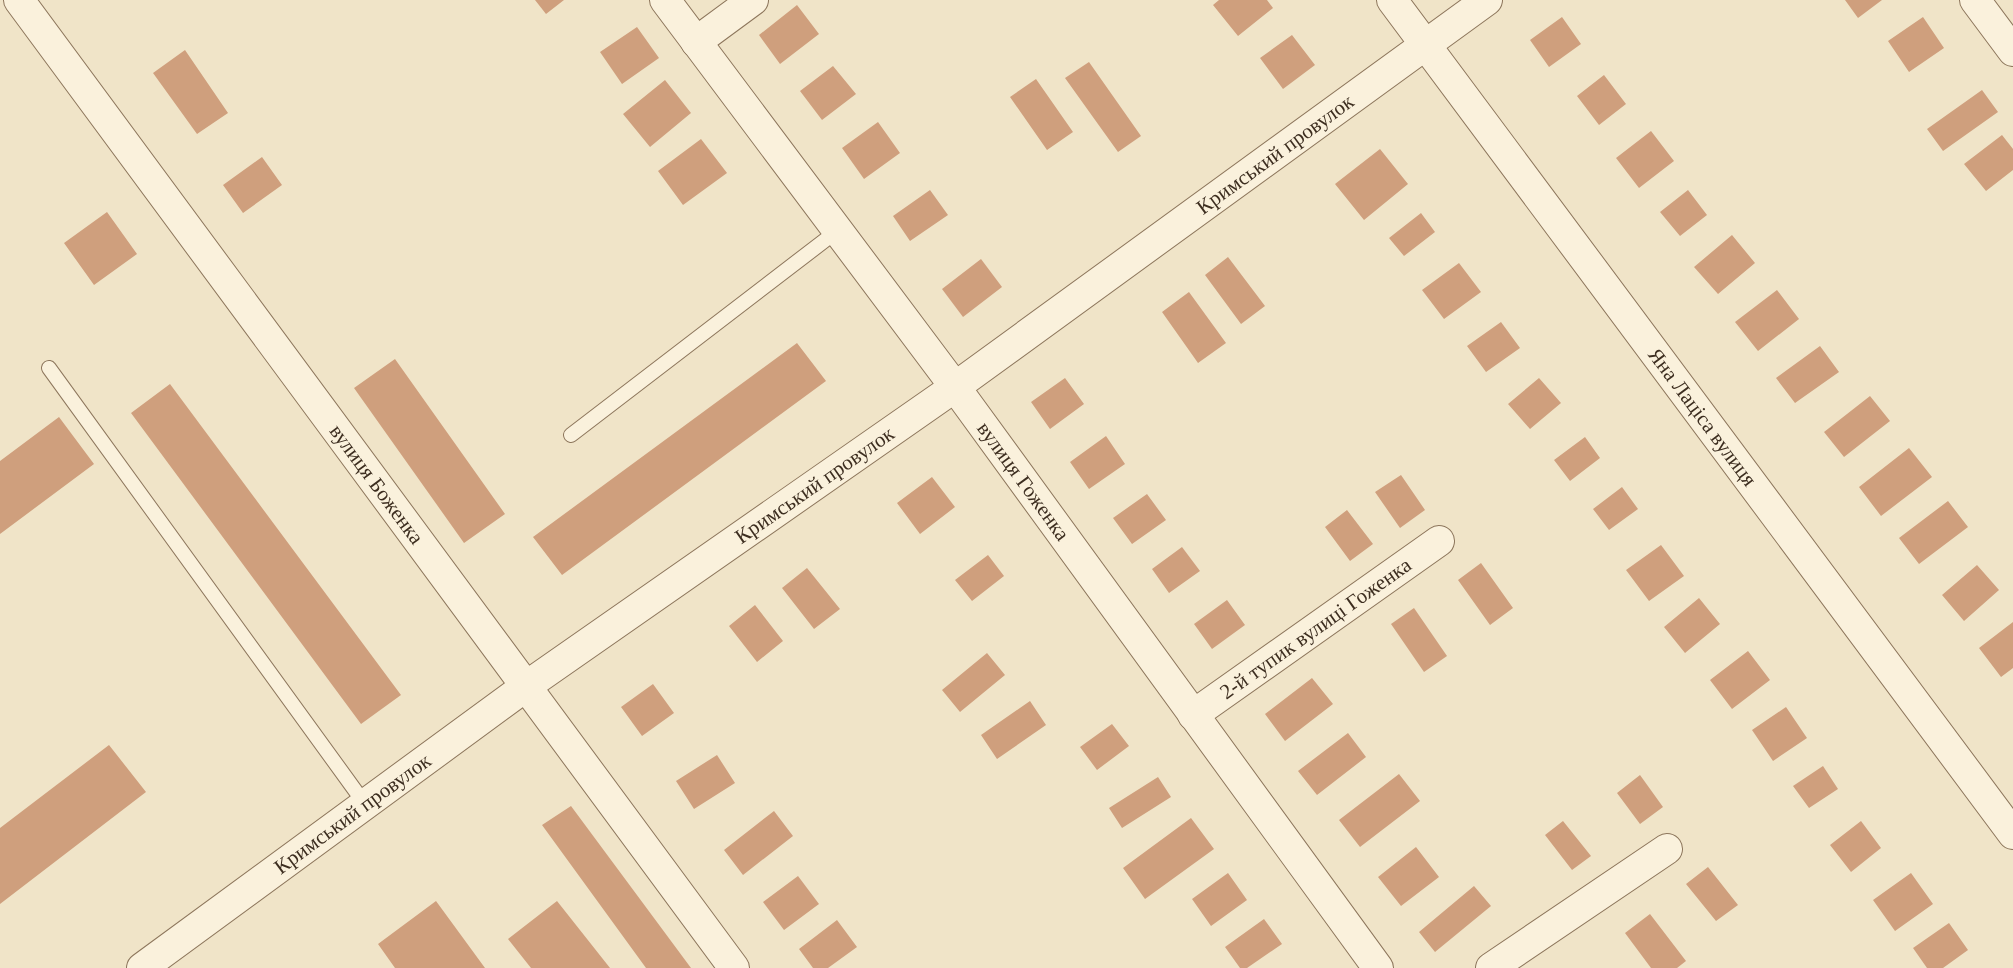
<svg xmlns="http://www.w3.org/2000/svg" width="2013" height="968" viewBox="0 0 2013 968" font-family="'Times New Roman',serif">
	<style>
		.building { fill: #cf9f7d }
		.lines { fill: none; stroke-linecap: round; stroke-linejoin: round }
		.lane-casing { stroke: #8d765c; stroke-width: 16 }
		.street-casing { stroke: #8d765c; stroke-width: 32 }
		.lane { stroke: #faf1dc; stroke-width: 14 }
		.street { stroke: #faf1dc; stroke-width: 30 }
		.labels { text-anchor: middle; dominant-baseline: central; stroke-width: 5; stroke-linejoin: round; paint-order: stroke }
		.street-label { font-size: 21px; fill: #3d2e20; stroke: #f7eed8 }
	</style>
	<rect width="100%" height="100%" fill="#f0e4c8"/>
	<path class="building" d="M535,0H564L546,14Z
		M1219,0H1267L1273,8L1238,36L1213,5Z
		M1845,0H1882L1858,18Z
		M797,5L819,34L780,64L759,35Z
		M1562,17L1581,44L1549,67L1530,40Z
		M1923,17L1944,48L1909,72L1888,41Z
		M637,27L659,58L622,84L600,52Z
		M1292,35L1315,65L1283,89L1260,58Z
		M185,50L228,113L197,134L153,73Z
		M1089,62L1141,136L1118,152L1065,78Z
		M833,66L856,94L822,120L800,91Z
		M1604,75L1626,104L1599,125L1577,96Z
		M1036,79L1073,132L1047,150L1010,97Z
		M665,80L691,113L650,147L623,114Z
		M1982,90L1998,112L1943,151L1927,129Z
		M878,122L900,153L864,179L842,148Z
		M1651,131L1674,161L1639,188L1616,158Z
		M2002,135L2013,149V170L1986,191L1964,164Z
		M701,139L727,173L683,205L658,171Z
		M1380,149L1408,184L1364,220L1335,184Z
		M262,157L282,185L243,213L223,185Z
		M930,190L948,215L910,241L893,216Z
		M1688,190L1707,215L1680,236L1660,212Z
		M107,212L137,254L94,285L64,243Z
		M1421,213L1435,232L1404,256L1389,238Z
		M1732,235L1755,263L1718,294L1694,267Z
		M1228,257L1265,306L1241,324L1205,275Z
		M981,259L1002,287L963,317L942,289Z
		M1459,263L1481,292L1444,319L1422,290Z
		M1777,290L1799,319L1758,351L1735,322Z
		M1189,292L1226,343L1198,363L1162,312Z
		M1501,322L1520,348L1486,372L1467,346Z
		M797,343L826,381L562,575L533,537Z
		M1820,346L1839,372L1795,403L1776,378Z
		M395,359L505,514L464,543L354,388Z
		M1065,378L1084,404L1050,429L1031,402Z
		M1539,378L1561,403L1530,429L1508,404Z
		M170,384L401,695L361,724L131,413Z
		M1870,396L1890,421L1844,457L1824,432Z
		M59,417L94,464L0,534V461Z
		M1106,436L1125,464L1089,489L1070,462Z
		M1585,437L1600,458L1570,481L1554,460Z
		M1909,448L1932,477L1881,516L1859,487Z
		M1401,475L1425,510L1400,528L1375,492Z
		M932,477L955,507L920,534L897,503Z
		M1622,487L1638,509L1609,530L1593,509Z
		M1147,494L1166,520L1132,544L1113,518Z
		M1948,501L1968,527L1919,564L1899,538Z
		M1347,510L1373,544L1350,561L1325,527Z
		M1661,545L1684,576L1649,601L1626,570Z
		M1182,547L1200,571L1169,593L1152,569Z
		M988,555L1004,576L972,601L955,580Z
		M1481,563L1513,608L1490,625L1458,580Z
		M1977,565L1999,590L1964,621L1942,595Z
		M807,568L840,609L814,629L782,588Z
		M1699,598L1720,624L1685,653L1664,627Z
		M1227,600L1245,625L1212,649L1194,624Z
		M755,605L783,641L757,662L729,626Z
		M1414,608L1447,656L1424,672L1391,624Z
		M2013,622V668L2001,677L1979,648Z
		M1748,651L1770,680L1732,709L1710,680Z
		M987,653L1005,675L960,712L942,690Z
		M1312,678L1333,704L1285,741L1265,714Z
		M653,684L674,713L642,736L621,707Z
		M1030,701L1046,725L997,759L981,735Z
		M1786,707L1807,738L1773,761L1752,730Z
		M1112,724L1129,746L1097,770L1080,747Z
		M1348,733L1366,757L1317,795L1298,771Z
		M109,745L146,792L0,904V828Z
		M717,755L735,783L694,809L676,781Z
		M1823,766L1838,789L1809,808L1793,786Z
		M1399,774L1420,801L1360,847L1339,820Z
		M1640,775L1663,807L1640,824L1617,793Z
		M1158,777L1171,797L1122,828L1109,808Z
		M571,806L691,968H646L542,825Z
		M774,811L793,836L743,875L724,850Z
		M1191,818L1214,849L1145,899L1123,868Z
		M1563,821L1591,856L1572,870L1545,835Z
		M1861,821L1881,848L1851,872L1830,845Z
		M1416,847L1439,877L1401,906L1378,877Z
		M1708,867L1738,905L1716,921L1686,884Z
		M1228,873L1247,900L1211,926L1192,899Z
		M1911,873L1933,904L1895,931L1873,900Z
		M798,876L819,904L784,930L763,902Z
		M1474,886L1491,906L1435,952L1419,932Z
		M436,901L485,968H395L378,944Z
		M557,901L610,968H531L508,939Z
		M1650,914L1686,961L1677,968H1651L1625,933Z
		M1264,919L1282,944L1247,968H1240L1225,947Z
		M837,920L857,947L828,968H813L799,949Z
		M1949,923L1968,950L1943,968H1927L1913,948Z"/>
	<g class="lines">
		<g class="lane-casing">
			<path id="lane" d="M49,368L365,804
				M571,435L837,231"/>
		</g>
		<g class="street-casing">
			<g id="street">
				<path id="s1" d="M19,0L734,968"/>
				<path id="s2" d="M665,0L955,387L1378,968"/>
				<path id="s3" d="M1392,0L2013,834"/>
				<path d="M1975,0L2013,51"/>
				<path d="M696,42L753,0"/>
				<path id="s4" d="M1193,715L1439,541"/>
				<path id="s5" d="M142,968L525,687L955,387L1487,0"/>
				<path d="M1491,968L1667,849"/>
			</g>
		</g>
		<use href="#lane" class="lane"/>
		<use href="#street" class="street"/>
	</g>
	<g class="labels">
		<g class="street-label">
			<text stroke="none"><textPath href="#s5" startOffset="1395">Кримський провулок</textPath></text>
			<text stroke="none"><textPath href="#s3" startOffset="520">Яна Лаціса вулиця</textPath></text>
			<text stroke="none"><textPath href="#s2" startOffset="600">вулиця Гоженка</textPath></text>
			<text stroke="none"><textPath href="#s1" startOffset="602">вулиця Боженка</textPath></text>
			<text stroke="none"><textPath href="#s5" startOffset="828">Кримський провулок</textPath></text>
			<text stroke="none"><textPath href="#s4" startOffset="150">2-й тупик вулиці Гоженка</textPath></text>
			<text stroke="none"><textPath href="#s5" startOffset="261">Кримський провулок</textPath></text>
		</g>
	</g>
</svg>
